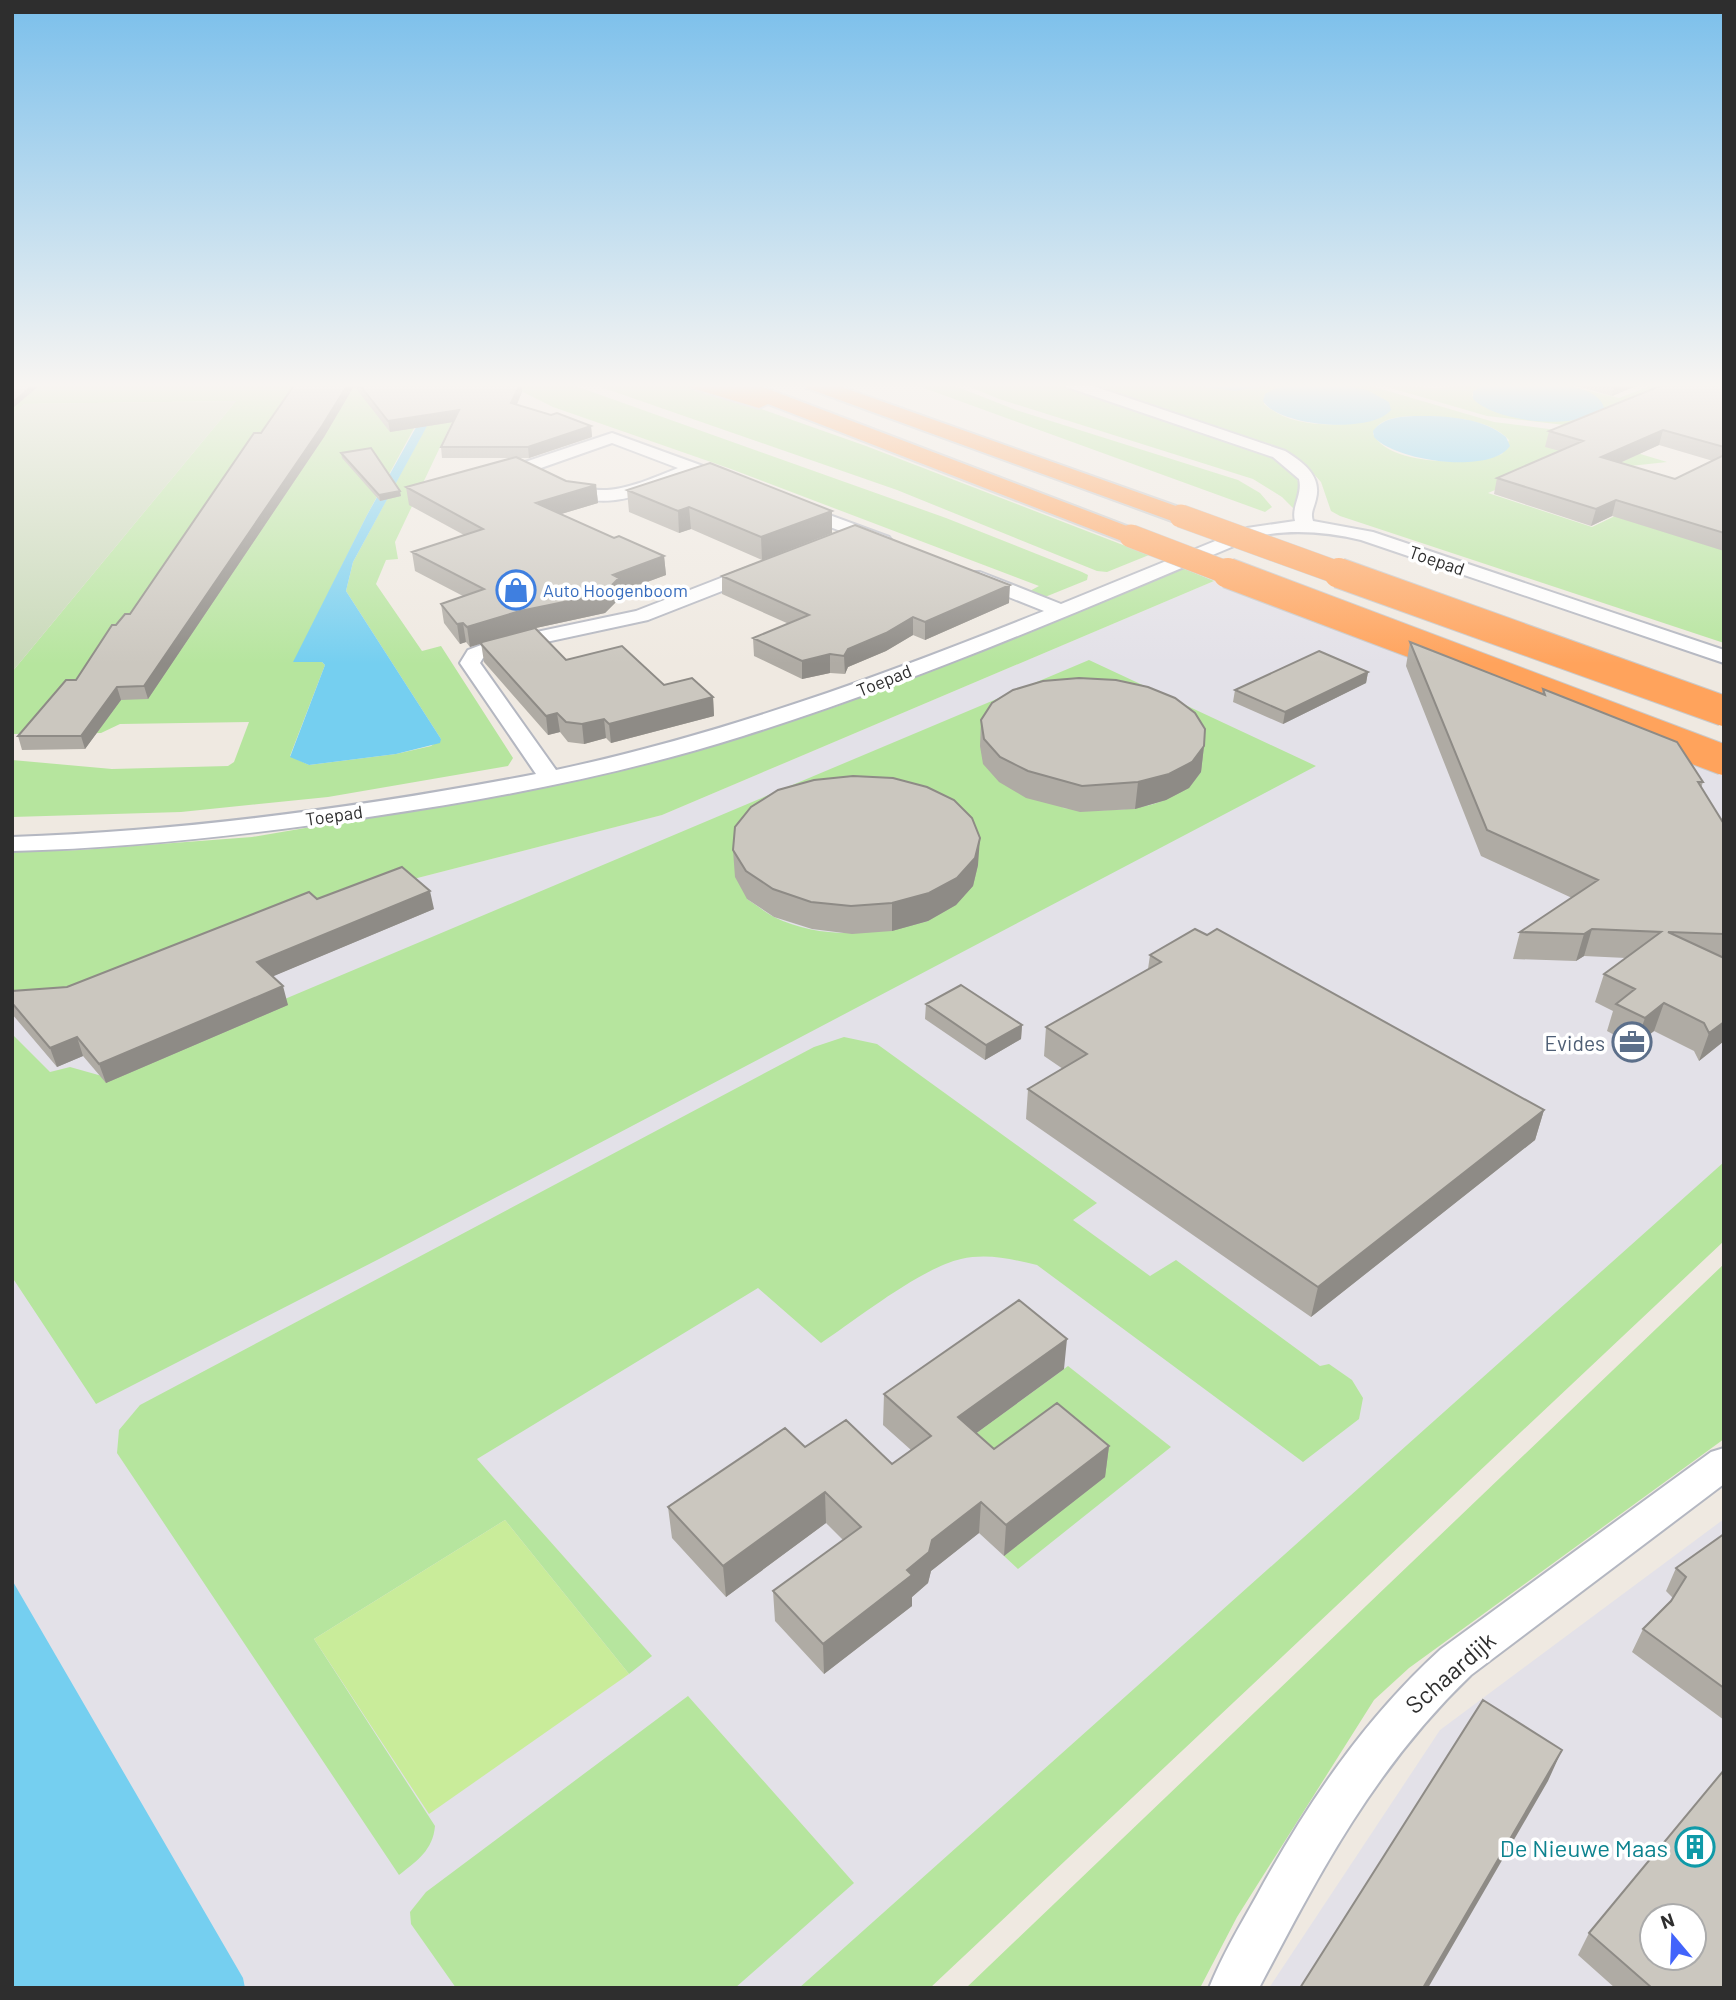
<svg xmlns="http://www.w3.org/2000/svg" width="1736" height="2000" viewBox="0 0 1736 2000" font-family="Barlow,sans-serif">
	<style>
		.industrial { fill: #e3e1e8; fill-rule: evenodd }
		.green { fill: #b6e59e; fill-rule: evenodd }
		.cemetery { fill: #c8d9b8 }
		.pitch { fill: #c9ec9a }
		.water { fill: #75cff0 }
		.lines { fill: none; stroke-linecap: round; stroke-linejoin: round }
		.minor-casing { stroke: #b4b7c1; stroke-width: 4 }
		.highway-casing { stroke: #c9c9c9; stroke-width: 4 }
		.minor { fill: #fff; fill-rule: evenodd }
		.highway { fill: #ffa35c; fill-rule: evenodd }
		.highway-bridge-far1-casing { stroke: #c9c9c9; stroke-width: 24; stroke-linecap: butt }
		.highway-bridge-casing { stroke: #c9c9c9; stroke-width: 32; stroke-linecap: butt }
		.highway-bridge-far1 { stroke: #ffa35c; stroke-width: 23 }
		.highway-bridge { stroke: #ffa35c; stroke-width: 30 }
		.wall { fill: #afaba4; fill-rule: evenodd }
		.shaded-wall { fill: #8e8b86 }
		.building { fill: #cbc7bf; stroke: #8e8b86; stroke-width: 2; fill-rule: evenodd }
		.labels { text-anchor: middle; dominant-baseline: central; stroke-width: 7; stroke-linejoin: round; paint-order: stroke }
		.far-street-label { font-size: 18px; fill: #2e2e2e; stroke: #fff }
		.far-shop-label { font-size: 18px; fill: #366cbe; stroke: #fff; text-anchor: start }
		.service-label { font-size: 21px; fill: #4e5e75; stroke: #fff; text-anchor: end }
		.near-street-label { font-size: 24px; fill: #2e2e2e; stroke: #fff }
		.near-culture-label { font-size: 24px; fill: #0d838f; stroke: #fff; text-anchor: end }
	</style>
	<rect width="100%" height="100%" fill="#efe9e1"/>
	<path class="industrial" d="M1214,581L1724,776V1217L882,1988H12V932L359,893L662,815Z
		M1724,1519V1988H1269L1440,1730ZM1652,1916H1694V1958H1652Z"/>
	<path class="green" d="M12,384H438L367,515L294,662H322L325,665L290,756L309,765L396,754L431,746L441,739L346,591L353,562L449,384H570L946,518L1082,572L1088,575L1087,580L1045,597L1028,592L1039,586L731,469L553,407L509,385L469,386L395,542L398,559L386,560L376,584L422,651L441,646L513,758L508,766L328,797L181,812L12,817V760L112,769L228,766L234,762L249,722L120,724L101,733L12,734V672L236,401L24,404L12,415Z
		M592,384H682L733,399L866,446L1149,555L1107,572L1097,571L897,490Z
		M913,384H950L1016,410L1238,480L1260,493L1272,507L1265,512Z
		M963,384H1061L1273,456C1299,478 1304,479 1297,512L1282,497L1253,479L999,399Z
		M1081,384H1183L1235,391L1275,384H1295L1276,388L1264,396V404C1291,429 1341,427 1374,420L1373,393L1334,384H1364L1494,422L1564,431L1667,462L1621,467L1565,460L1488,493L1592,527L1615,516L1724,550V643L1340,516L1331,511L1321,482L1304,463L1273,445ZM1429,416C1455,418 1490,419 1509,440L1502,454C1473,466 1389,466 1373,434C1378,414 1412,416 1429,416Z
		M1377,384L1436,388L1485,384L1473,391L1472,396L1556,421L1580,420L1592,394L1560,384L1619,398L1653,385L1666,386L1573,426L1487,416Z
		M1180,567L1214,581L662,815L359,893L12,1009V852L81,850L252,837L521,791L568,781L724,743L838,706Z
		M1089,660L1316,766L379,1259L96,1404L12,1277V1034L50,1072L70,1067L102,1076ZM1201,772C1168,815 1111,812 1062,808ZM747,899L928,921C878,934 823,941 774,917C765,912 756,905 747,899Z
		M844,1037L877,1044L1097,1203L1073,1220L1150,1276L1176,1260L1320,1366L1329,1364L1352,1380L1363,1398L1359,1419L1303,1462L1037,1265C1012,1259 987,1253 961,1259C921,1268 857,1319 821,1343L758,1288L477,1459L652,1656L629,1674L505,1520L314,1639L435,1826C433,1850 417,1861 399,1875L117,1453L119,1430L140,1405L814,1047Z
		M1724,1162V1241L930,1988H799Z
		M1724,1264V1439L1409,1668L1374,1700L1237,1917L1200,1988H966Z
		M1068,1366L1171,1447L1018,1569L1004,1556L992,1480L956,1448Z
		M688,1696L854,1883L735,1988H456L411,1924L410,1912L426,1892Z"/>
	<path class="cemetery" d="M236,401L12,672V415L24,404Z"/>
	<path class="pitch" d="M505,1520L629,1674L429,1814L314,1639Z"/>
	<path class="water" d="M1183,384H1275L1235,391Z
		M1334,384L1367,390L1389,402L1391,410C1372,434 1279,427 1263,401L1265,394L1276,388L1294,384Z
		M1485,384C1510,384 1597,376 1604,408C1579,431 1497,423 1473,399V391Z
		M429,404H439L353,562L346,591L441,739L440,743L396,754L309,765L290,757L325,665L322,662H293L367,515Z
		M1420,416C1448,416 1484,418 1506,437L1510,446C1490,475 1395,461 1374,437L1373,431C1383,417 1404,416 1420,416Z
		M12,1580L243,1978L245,1988H12Z"/>
	<g class="lines">
		<g class="minor-casing">
			<path id="minor" d="M1065,384H1087L1285,451C1303,462 1322,476 1316,499C1314,508 1310,513 1313,521L1373,532L1724,650V663L1361,540C1327,532 1293,529 1258,536C1088,607 919,681 743,736C623,774 499,798 375,816C254,834 134,848 12,851V837C188,831 363,807 536,774L460,663L468,650L489,642L636,611L749,567L756,565L765,571L763,575L648,620L495,653L483,658L480,663L556,770C724,734 885,675 1044,611L966,580L963,576L966,572H980L1061,604L1247,528L1295,521C1291,507 1303,494 1299,479L1273,457L1067,387Z
				M612,433L736,478L739,482L730,487L693,474C638,496 607,514 549,488C537,483 524,477 517,468L519,464ZM612,443L678,468C619,492 597,502 538,469Z
				M797,503L889,537L892,541L889,545H877L791,512L788,508Z
				M1724,1448V1484L1471,1675C1375,1767 1320,1872 1259,1988H1209C1222,1956 1239,1927 1256,1897C1306,1805 1363,1720 1441,1649L1711,1452Z"/>
		</g>
		<g class="highway-casing">
			<path id="highway" d="M689,384H755L1140,531L1143,536L1140,541L1131,543L1122,541L768,404L759,408L692,388Z
				M804,384H833L1190,511L1193,516L1190,521L1181,523L1172,521L807,388Z"/>
		</g>
		<use href="#minor" class="minor"/>
		<use href="#highway" class="highway"/>
		<g class="highway-bridge-far1-casing">
			<path id="highway-bridge-far1" d="M1181,516L1344,575
				M1131,536L1233,575"/>
		</g>
		<g class="highway-bridge-casing">
			<path id="highway-bridge" d="M1228,573L1724,760
				M1339,573L1724,711"/>
		</g>
		<use href="#highway-bridge-far1" class="highway-bridge-far1"/>
		<use href="#highway-bridge" class="highway-bridge"/>
	</g>
	<path class="wall" d="M295,384H521L522,392L516,405L591,426L592,437L529,458H518L566,481L596,485L598,503L561,514L614,538L664,556L666,575L620,592L621,597L605,613L522,631L506,636L566,660L713,697L714,716L611,743L606,738L584,744L568,742L560,732L548,735L484,662L481,643L470,647L466,642L460,644L444,623L441,604L463,596L415,571L412,552L464,535L409,505L406,487L512,458H442L441,447L453,422L390,432L354,386L324,437L148,699L121,700L85,749L22,750L18,736L76,680L116,625L130,614L261,433Z
		M1569,384H1641L1612,396Z
		M1724,385V551L1612,516L1591,526L1494,494L1497,478L1560,451L1545,447L1549,431ZM1659,445L1713,461L1675,479L1620,463Z
		M341,453L401,496L380,501L342,458Z
		M627,490L832,511V533L762,560L691,529L679,533L629,512Z
		M722,576L1009,603L925,640L913,635L886,651L848,667L845,674L830,673L802,679L754,656L753,638L789,624L722,594Z
		M1410,642L1542,693L1543,689L1703,782L1701,788L1724,824V1041L1699,1061L1694,1051L1654,1031L1635,1046L1607,1031L1613,1011L1595,1002L1604,974L1626,958L1584,956L1576,961L1513,959L1520,932L1572,898L1481,856L1406,666Z
		M1368,672L1366,683L1283,724L1233,702L1235,690Z
		M981,720L1204,746L1201,772L1189,788L1166,800L1135,809L1080,812L1026,798L999,782L983,764L980,746Z
		M733,850L978,865L973,886L956,905L928,921L892,931L852,934L812,929L774,917L747,899L735,877Z
		M317,899L434,909L273,976L288,1005L106,1083L83,1056L57,1067L12,1014V991L67,987Z
		M1150,955L1544,1110L1535,1140L1311,1317L1026,1119L1028,1089L1063,1069L1044,1056L1046,1027L1148,969Z
		M926,1004L1022,1025L1021,1039L985,1060L925,1019Z
		M1064,1369L976,1433L994,1449L1109,1446L1105,1477L1004,1556L979,1533L931,1571L928,1583L912,1597V1606L824,1674L775,1621L773,1591L843,1540L826,1523L726,1597L672,1538L668,1507L805,1447L892,1464L911,1450L883,1425L884,1394Z
		M1724,1534V1720L1632,1652L1643,1629L1673,1598L1666,1591L1676,1568Z
		M1589,1933L1724,1988H1615L1578,1955Z"/>
	<path class="shaded-wall" d="M34,384H41L12,409V403Z
		M348,384H354V386L324,437L148,699L144,686Z
		M520,384H521L522,392L513,414L511,403Z
		M1615,384H1641L1612,396Z
		M459,410L460,421L390,432L388,421Z
		M591,426L592,437L529,458L528,447Z
		M1663,430L1659,445L1597,473L1601,457Z
		M596,485L598,503L538,521L536,503Z
		M400,491L401,496L380,501L379,495Z
		M1616,500L1612,516L1591,526L1596,509Z
		M689,507L691,529L679,533L678,511Z
		M832,511V533L762,560L761,537Z
		M664,556L666,575L620,592L621,597L605,613L522,631L470,647L467,627Z
		M1010,585L1009,603L925,640V622Z
		M913,617V635L886,651L848,667L845,674L844,656L848,649Z
		M463,623L466,642L460,644L457,624Z
		M830,654V673L802,679V661Z
		M1368,672L1366,683L1283,724L1285,712Z
		M117,687L121,700L85,749L81,736Z
		M713,697L714,716L611,743L609,724Z
		M557,713L560,732L548,735L546,716Z
		M604,719L606,738L584,744L582,724Z
		M1204,746L1201,772L1189,788L1166,800L1135,809L1138,782Z
		M980,838L978,865L973,886L956,905L928,921L892,931V903Z
		M430,891L434,909L262,981L257,962Z
		M1592,929L1584,956L1576,961L1584,934Z
		M283,986L288,1005L106,1083L99,1064Z
		M1664,1003L1654,1031L1635,1046L1645,1018Z
		M1724,1022V1041L1699,1061L1709,1033Z
		M1022,1025L1021,1039L985,1060L986,1045Z
		M77,1037L83,1056L57,1067L50,1048Z
		M1544,1110L1535,1140L1311,1317L1318,1287Z
		M1067,1339L1064,1369L956,1448L958,1417Z
		M1109,1446L1105,1477L1004,1556L1006,1525Z
		M825,1492L826,1523L726,1597L723,1566Z
		M981,1502L979,1533L931,1571L928,1583L912,1597V1606L824,1674L823,1644L907,1570L932,1540Z
		M1562,1750L1548,1781L1428,1988H1423Z"/>
	<path class="building" d="M12,384H34L12,403Z
		M295,384H348L322,426L144,686L117,687L81,736H18L66,680H76L112,625H116L125,614H130L254,433H261Z
		M359,384H520L511,403L551,415L557,413L591,426L528,447H441L459,410L388,421Z
		M1665,384L1724,385V447L1663,430L1601,457L1675,479L1724,455V533L1616,500L1596,509L1497,478L1583,441L1549,431Z
		M371,448L400,491L379,495L341,453Z
		M516,457L566,481L596,485L536,503L614,538L619,536L664,556L613,575L619,578L603,594L520,611L467,627L463,623L457,624L441,604L484,589L412,552L483,529L406,487Z
		M710,463L832,511L761,537L689,507L678,511L627,490Z
		M855,525L1010,585L925,622L913,617L886,633L848,649L844,656L830,654L802,661L753,638L809,615L722,576Z
		M535,628L566,660L622,646L664,685L692,678L713,697L609,724L604,719L582,724L566,722L557,713L546,716L481,644L482,642Z
		M1410,642L1545,695L1543,689L1677,742L1703,782H1698L1724,824V934L1668,932L1724,958V1022L1709,1033L1704,1023L1664,1003L1645,1018L1616,1004L1635,989L1604,974L1661,932L1592,929L1584,934L1520,932L1598,880L1487,830Z
		M1319,651L1368,672L1285,712L1235,690Z
		M1079,678L1116,680L1148,687L1175,698L1195,713L1205,729L1204,746L1192,762L1169,774L1138,782L1082,786L1028,771L1000,757L984,739L981,720L992,703L1013,690L1043,681Z
		M853,776L893,778L927,787L954,800L972,818L980,838L975,858L957,878L929,893L892,903L851,906L811,902L773,889L746,871L733,850L735,827L751,807L778,790L814,780Z
		M402,867L430,891L257,962L283,986L99,1064L77,1037L50,1048L12,1003V991L67,987L309,892L317,899Z
		M1195,929L1207,935L1217,929L1544,1110L1318,1287L1028,1089L1087,1054L1046,1027L1161,962L1150,955Z
		M961,985L1022,1025L986,1045L926,1004Z
		M1019,1300L1067,1339L958,1417L994,1449L1057,1403L1109,1446L1006,1525L981,1502L932,1540L929,1552L907,1570L912,1575L823,1644L773,1591L861,1527L825,1492L723,1566L668,1507L785,1428L805,1447L846,1420L892,1464L931,1436L884,1394Z
		M1724,1534V1688L1643,1629L1671,1601L1686,1577L1676,1568Z
		M1483,1700L1562,1750L1423,1988H1300Z
		M1724,1770V1988H1652L1589,1933ZM1652,1916H1694V1958H1652Z"/>
	<linearGradient id="sky" x2="0" y2="1"><stop stop-color="#7abfeb"/><stop offset="0.58" stop-color="#f8f5f2"/><stop offset="1" stop-color="#f8f5f2" stop-opacity="0"/></linearGradient>
	<rect width="1736" height="664" fill="url(#sky)"/>
	<defs>
		<g id="shop-ring" transform="scale(2.0125)"><circle r="9.5" fill="#fff" stroke="#3f7fe0" stroke-width="1.5"/><path d="M-5-2.5h2.3a2.7 3.5 0 0 1 5.4 0H5L5.5 6h-11ZM-1.5-2.5h3a1.5 2.3 0 0 0-3 0Z" fill="#3f7fe0"/></g>
		<g id="office-ring" transform="scale(2.0125)"><circle r="9.5" fill="#fff" stroke="#5c6f8a" stroke-width="1.5"/><path d="M-6-3h4V-5.5h4V-3h4V5H-6ZM-1-4.5V-3h2v-1.5ZM-6 0V1H6V0Z" fill="#5c6f8a"/></g>
		<g id="building-ring" transform="scale(2.0125)"><circle r="9.5" fill="#fff" stroke="#0f9aa8" stroke-width="1.5"/><path d="M-4-6H4V6H1V3H-1V6H-4ZM-2.5-4.3h1.7v1.8h-1.7ZM.8-4.3h1.7v1.8H.8ZM-2.5-1h1.7V.8h-1.7ZM.8-1h1.7V.8H.8Z" fill="#0f9aa8"/></g>
	</defs>
	<g fill-rule="evenodd">
		<use href="#shop-ring" x="516" y="590"/>
		<use href="#office-ring" x="1632" y="1042"/>
		<use href="#building-ring" x="1695" y="1847"/>
	</g>
	<g class="labels">
		<g class="far-street-label">
			<text transform="translate(1437 560) rotate(19)">Toepad</text>
			<text transform="translate(884 680) rotate(-22)">Toepad</text>
			<text transform="translate(334 815) rotate(-8)">Toepad</text>
		</g>
		<g class="far-shop-label">
			<text x="543" y="590">Auto Hoogenboom</text>
		</g>
		<g class="service-label">
			<text x="1605" y="1042">Evides</text>
		</g>
		<g class="near-street-label">
			<text transform="translate(1450 1672) rotate(-41)">Schaardijk</text>
		</g>
		<g class="near-culture-label">
			<text x="1668" y="1847">De Nieuwe Maas</text>
		</g>
	</g>
	<rect width="1736" height="2000" fill="none" stroke="#2e2e2e" stroke-width="28"/>
	<g transform="translate(1673 1937) rotate(341)"><circle r="33" fill="#ffffff" stroke="#ababab" stroke-width="2"/>
	<path d="M0-5L12 26L0 18L-12 26Z" fill="#4264fb"/>
	<text y="-10" font-size="19" font-weight="bold" text-anchor="middle" fill="#2e2e2e">N</text>
	</g>
</svg>
